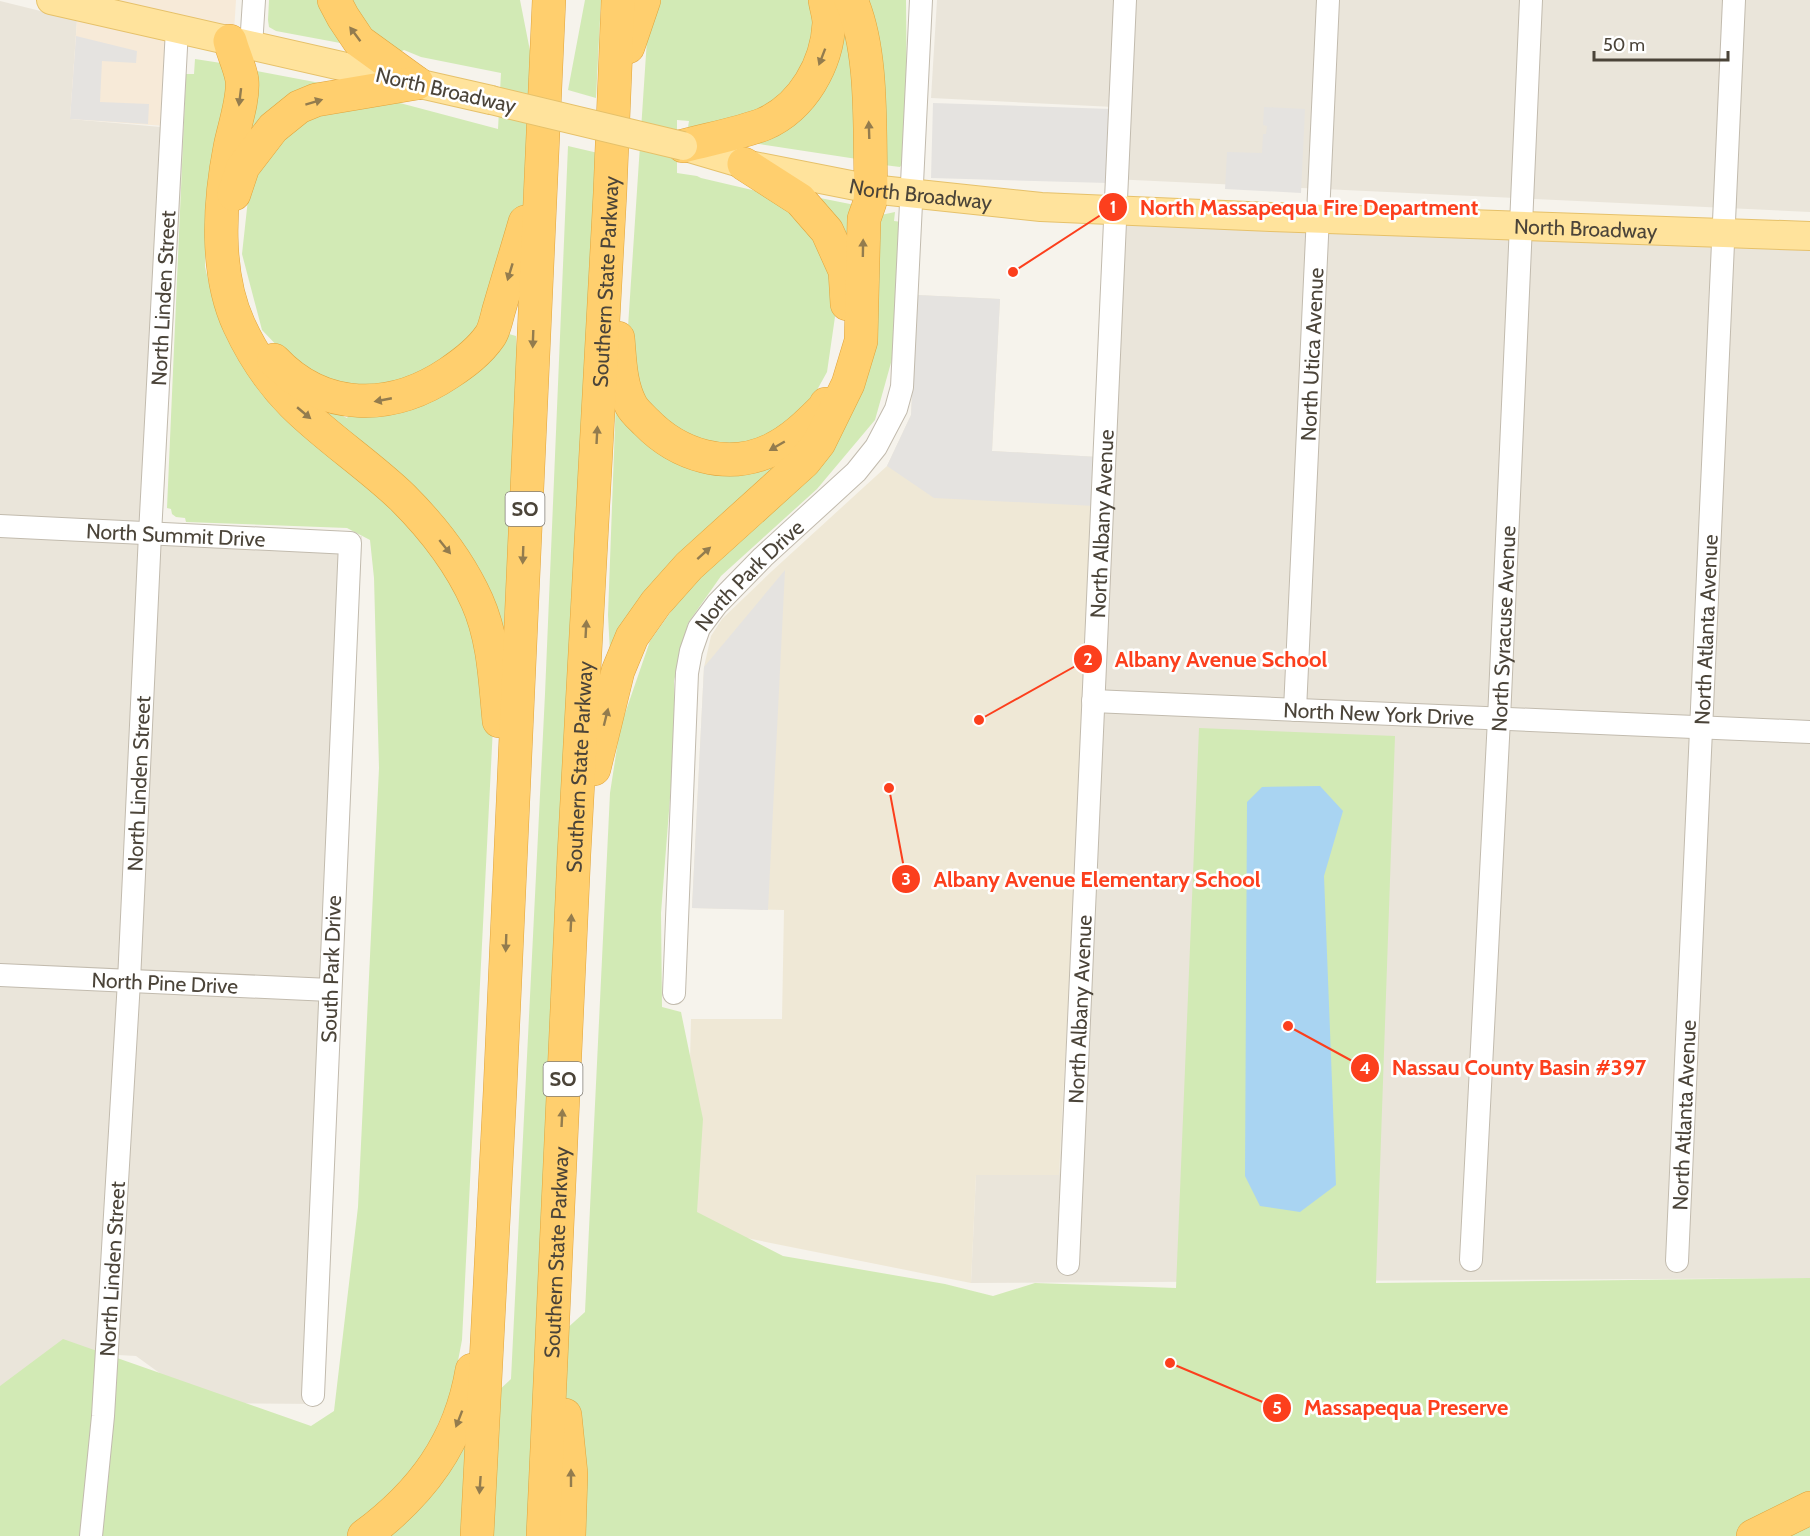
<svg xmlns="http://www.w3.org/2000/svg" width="1810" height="1536" viewBox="0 0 1810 1536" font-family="Cabin,sans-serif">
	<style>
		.residential { fill: #eae5da }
		.commercial { fill: #f7ead8 }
		.education { fill: #efe8d6 }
		.green { fill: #d2eab5 }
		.parking { fill: #e5e3e0 }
		.water { fill: #a9d4f2 }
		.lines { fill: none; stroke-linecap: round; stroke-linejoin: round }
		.minor-casing { stroke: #c2bbae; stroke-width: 24 }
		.major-casing { stroke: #e6c16a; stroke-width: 30 }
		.highway-casing { stroke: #e0a43c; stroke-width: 34 }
		.minor { stroke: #fff; stroke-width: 22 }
		.major { stroke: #ffe39c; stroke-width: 28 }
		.highway { stroke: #ffcf6e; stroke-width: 33 }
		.major-bridge-casing { stroke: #e6c16a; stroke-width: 30; stroke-linecap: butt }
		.major-bridge { stroke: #ffe39c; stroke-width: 28 }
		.oneway { fill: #937c4e }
		.labels { text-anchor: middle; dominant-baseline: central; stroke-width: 5; stroke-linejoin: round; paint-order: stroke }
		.shield { fill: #fff; stroke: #817c74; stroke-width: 1.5 }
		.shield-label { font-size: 20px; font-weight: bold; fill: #4b4439 }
		.street-label { font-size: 21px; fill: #4b4439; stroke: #fff }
		.leader { fill: none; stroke: #fc3f1d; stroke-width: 2 }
		.callout-dot { fill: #fc3f1d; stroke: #fff; stroke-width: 2 }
		.mark-label { font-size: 18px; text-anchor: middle; font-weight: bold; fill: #fff }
		.callout-label { font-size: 22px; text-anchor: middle; font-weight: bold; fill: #fc3f1d; stroke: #fff; stroke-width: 5; stroke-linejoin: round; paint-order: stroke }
	</style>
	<rect width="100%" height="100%" fill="#f6f3ec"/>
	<path class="residential" d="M937,0H1810V212L1112,179L1114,107L931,98Z
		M0,1L77,20L70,119L184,129L162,526L362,536L321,1404L201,1403L136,1356L64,1352L0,1397Z
		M1115,210L1810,236V1278L971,1283L976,1175H1059Z"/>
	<path class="commercial" d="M52,0H236L233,47L171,43L165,126L70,119L77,20Z"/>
	<path class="education" d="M917,295L1000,299L992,451L1098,457L1059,1175H976L971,1283L686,1226L691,1019H782L784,910L692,908L704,667L711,636L722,619L772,571L887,466L911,415Z"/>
	<path class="green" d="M269,0H325L351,45L276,31L269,27L268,20Z
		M341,0H520L531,56L523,208L484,335L425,381L360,394L303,373L262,330L242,254L250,181L283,132L332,102L381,98L498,129L501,73L421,57L404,50L396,54L365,34Z
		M585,0H601L596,98L568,90Z
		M656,0H818L817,58L752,122L688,127L689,121L677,120V173L697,176L701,178L765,193L797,211L824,244L837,303L827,372L797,426L751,452L700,449L655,421L635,381L628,327L648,24Z
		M838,0L858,41L857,159L740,141L768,133Z
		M859,0H906L907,112L904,161L900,167L884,165Z
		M195,59L221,63L233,89L207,210L205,267L215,307L451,567L494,707L462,1340L452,1392L422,1461L511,1379L545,694L568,146L598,153L542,1351L585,1312L610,793L620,728L650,641L695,578L805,476L881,215L895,212L894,221L902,222L894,352L875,420L817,489L721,576L688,623L674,681L675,734L661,913L662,1007L681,1012L703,1119L697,1212L783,1256L945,1284L993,1296L1035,1283L1176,1288L1199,728L1395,736L1376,1283L1810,1278V1536H0V1386L63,1339L311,1426L334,1411L358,1207L379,768L374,578L370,540L347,528L186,522L185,518L176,517L172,514L171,509L167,508L186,74H194Z
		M251,70L320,83L251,134Z
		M820,198L865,207L855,301Z
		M505,333L516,336L518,362L504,627L499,632L323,419L327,408L347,418L352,410Z
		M616,398L655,444L800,447L610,652L608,615Z"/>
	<path class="parking" d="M76,36L137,51L136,63L102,61L100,102L149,104L148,124L70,119Z
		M933,103L1111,109L1108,183L931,178Z
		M1264,107L1305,109L1301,193L1225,189L1227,152L1262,153L1263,134H1266L1267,126L1263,125Z
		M917,295L1000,299L992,451L1098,457L1095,506L934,498L887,466L911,415Z
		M785,570L768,910L692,908L704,667Z"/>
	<path class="water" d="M1320,786L1343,811L1324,876L1336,1185L1300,1212L1260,1206L1245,1176L1247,802L1262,787Z"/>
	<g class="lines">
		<g class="minor-casing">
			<g id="minor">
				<path d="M251,46L254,0"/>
				<path id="s1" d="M0,526L350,543L313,1395"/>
				<path id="s2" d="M1093,701L1810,732"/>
				<path id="s3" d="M1295,710L1328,0"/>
				<path id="s4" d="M0,975L330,990"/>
				<path id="s5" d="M674,993L687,673L691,651L699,628L717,604L763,557L856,472L876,447L896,409L902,387L921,0"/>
				<path id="s6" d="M1471,1260L1499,719L1531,0"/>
				<path id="s7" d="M1677,1261L1734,0"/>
				<path id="s8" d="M1068,1264L1125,0"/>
				<path id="s9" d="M91,1536L103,1416L129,981L150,534L177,29"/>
			</g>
		</g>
		<g class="major-casing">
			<g id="major">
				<path d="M51,0L491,100"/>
				<path id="s10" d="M683,146L744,164L871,189L1041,207L1271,217L1810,236"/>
			</g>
		</g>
		<g class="highway-casing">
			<g id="highway">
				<path d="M334,0L343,17L359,41L417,83"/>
				<path d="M230,41C233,53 240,67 242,80C244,99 234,127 230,147C219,203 215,273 239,325C252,353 271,382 293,404C327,438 369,465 403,498C433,528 460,563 477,601C494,639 495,681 499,721"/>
				<path d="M628,47L644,0"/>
				<path d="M683,146C709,139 738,134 764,124C803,107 827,64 829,23C829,16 826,7 825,0"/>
				<path d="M744,164L800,200L827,231L845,271L847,304"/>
				<path d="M234,194L243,167L273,128L299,107L316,100L417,83"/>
				<path d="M618,338C620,360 620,384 631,405C634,411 641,417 646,422C678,455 727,471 771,450C792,440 808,424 824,408L826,404"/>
				<path d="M274,360C323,412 391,412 449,373C464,363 479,352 490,336C495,329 497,315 500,306C508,278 517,250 525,222"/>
				<path d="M594,769L618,671L632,637L656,603L689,566L804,462L819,443L848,384L861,341L864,219L870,202L871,189C869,132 874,52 851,0"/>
				<path d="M565,1415L571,1474L569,1536"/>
				<path d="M364,1536C422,1493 460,1442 472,1370"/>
				<path d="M477,1536L500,1091L549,0"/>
				<path id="s11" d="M543,1536L574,855L610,193L618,0"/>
				<path d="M1753,1536L1810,1508"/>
			</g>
		</g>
		<use href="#minor" class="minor"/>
		<use href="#major" class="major"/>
		<use href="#highway" class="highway"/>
		<g class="major-bridge-casing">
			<path id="major-bridge" d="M491,100L683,146"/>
		</g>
		<use href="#major-bridge" class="major-bridge"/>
	</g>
	<defs><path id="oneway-solid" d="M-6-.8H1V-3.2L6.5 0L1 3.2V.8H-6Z" transform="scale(1.5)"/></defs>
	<g class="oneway">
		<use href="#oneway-solid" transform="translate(355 34) rotate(-127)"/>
		<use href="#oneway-solid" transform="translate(822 57) rotate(111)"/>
		<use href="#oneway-solid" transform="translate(240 97) rotate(97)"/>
		<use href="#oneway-solid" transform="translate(314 102) rotate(-17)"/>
		<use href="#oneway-solid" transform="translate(869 130) rotate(-92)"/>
		<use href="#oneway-solid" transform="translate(863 248) rotate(-89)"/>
		<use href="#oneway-solid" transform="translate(510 272) rotate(107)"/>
		<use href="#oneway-solid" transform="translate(533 339) rotate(92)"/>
		<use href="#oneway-solid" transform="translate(383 400) rotate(169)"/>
		<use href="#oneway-solid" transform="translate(304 413) rotate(40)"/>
		<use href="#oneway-solid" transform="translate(597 435) rotate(-87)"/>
		<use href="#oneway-solid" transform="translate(777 446) rotate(150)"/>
		<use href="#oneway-solid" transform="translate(445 547) rotate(51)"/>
		<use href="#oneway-solid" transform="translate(704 553) rotate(-42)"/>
		<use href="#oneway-solid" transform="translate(523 555) rotate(92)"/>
		<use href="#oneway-solid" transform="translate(586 629) rotate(-87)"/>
		<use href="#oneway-solid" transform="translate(606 717) rotate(-76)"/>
		<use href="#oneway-solid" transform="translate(571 923) rotate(-87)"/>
		<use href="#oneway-solid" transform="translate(506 943) rotate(92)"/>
		<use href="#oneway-solid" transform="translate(562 1118) rotate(-87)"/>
		<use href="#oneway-solid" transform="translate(459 1419) rotate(111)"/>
		<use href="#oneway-solid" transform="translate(571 1478) rotate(-90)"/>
		<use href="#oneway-solid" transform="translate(480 1485) rotate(94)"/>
	</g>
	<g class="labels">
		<g class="shield">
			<rect x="505.5" y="492" width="39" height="34" rx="4.5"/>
			<rect x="543.5" y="1062" width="39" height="34" rx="4.5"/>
		</g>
		<g class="shield-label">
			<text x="525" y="509">SO</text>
			<text x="563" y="1079">SO</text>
		</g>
		<g class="street-label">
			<text transform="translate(446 90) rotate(13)">North Broadway</text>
			<text stroke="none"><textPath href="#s10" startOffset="243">North Broadway</textPath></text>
			<text stroke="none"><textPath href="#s10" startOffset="909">North Broadway</textPath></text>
			<text stroke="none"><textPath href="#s11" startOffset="1256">Southern State Parkway</textPath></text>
			<text stroke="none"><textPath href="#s9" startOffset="1240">North Linden Street</textPath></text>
			<text stroke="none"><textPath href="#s3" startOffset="356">North Utica Avenue</textPath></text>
			<text stroke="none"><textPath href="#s8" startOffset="741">North Albany Avenue</textPath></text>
			<text stroke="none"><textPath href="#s1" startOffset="176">North Summit Drive</textPath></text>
			<text stroke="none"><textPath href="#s5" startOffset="440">North Park Drive</textPath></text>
			<text stroke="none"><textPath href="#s6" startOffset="632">North Syracuse Avenue</textPath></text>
			<text stroke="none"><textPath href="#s7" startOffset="632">North Atlanta Avenue</textPath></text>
			<text stroke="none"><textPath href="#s2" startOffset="286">North New York Drive</textPath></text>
			<text stroke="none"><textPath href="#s11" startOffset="770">Southern State Parkway</textPath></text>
			<text stroke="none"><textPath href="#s9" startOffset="754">North Linden Street</textPath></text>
			<text transform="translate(331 969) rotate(-88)">South Park Drive</text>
			<text stroke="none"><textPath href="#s4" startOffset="165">North Pine Drive</textPath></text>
			<text stroke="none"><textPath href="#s8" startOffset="255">North Albany Avenue</textPath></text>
			<text stroke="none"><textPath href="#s7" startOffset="146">North Atlanta Avenue</textPath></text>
			<text stroke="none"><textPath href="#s11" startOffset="284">Southern State Parkway</textPath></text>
			<text stroke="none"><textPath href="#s9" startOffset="268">North Linden Street</textPath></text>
		</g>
	</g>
	<path class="leader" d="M1013 272L1113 207M979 720L1088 659M889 788L906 879M1288 1026L1365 1068M1170 1363L1277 1408"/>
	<g class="callout-dot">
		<circle cx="1013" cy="272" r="6"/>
		<circle cx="979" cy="720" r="6"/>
		<circle cx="889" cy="788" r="6"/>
		<circle cx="1288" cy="1026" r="6"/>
		<circle cx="1170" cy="1363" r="6"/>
		<circle cx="1113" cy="207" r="15"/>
		<circle cx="1088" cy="659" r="15"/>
		<circle cx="906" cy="879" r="15"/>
		<circle cx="1365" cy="1068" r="15"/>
		<circle cx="1277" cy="1408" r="15"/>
	</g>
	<g class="mark-label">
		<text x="1113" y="213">1</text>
		<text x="1088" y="665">2</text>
		<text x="906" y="885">3</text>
		<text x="1365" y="1074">4</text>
		<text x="1277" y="1414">5</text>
	</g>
	<g class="callout-label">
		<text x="1309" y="215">North Massapequa Fire Department</text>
		<text x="1221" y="667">Albany Avenue School</text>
		<text x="1097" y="887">Albany Avenue Elementary School</text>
		<text x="1519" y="1075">Nassau County Basin #397</text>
		<text x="1406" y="1415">Massapequa Preserve</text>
	</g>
	<path d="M1594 51v9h134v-9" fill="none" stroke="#4b4439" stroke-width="3"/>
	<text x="1603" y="51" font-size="18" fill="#4b4439" stroke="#ffffff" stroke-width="4.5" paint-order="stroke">50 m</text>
</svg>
